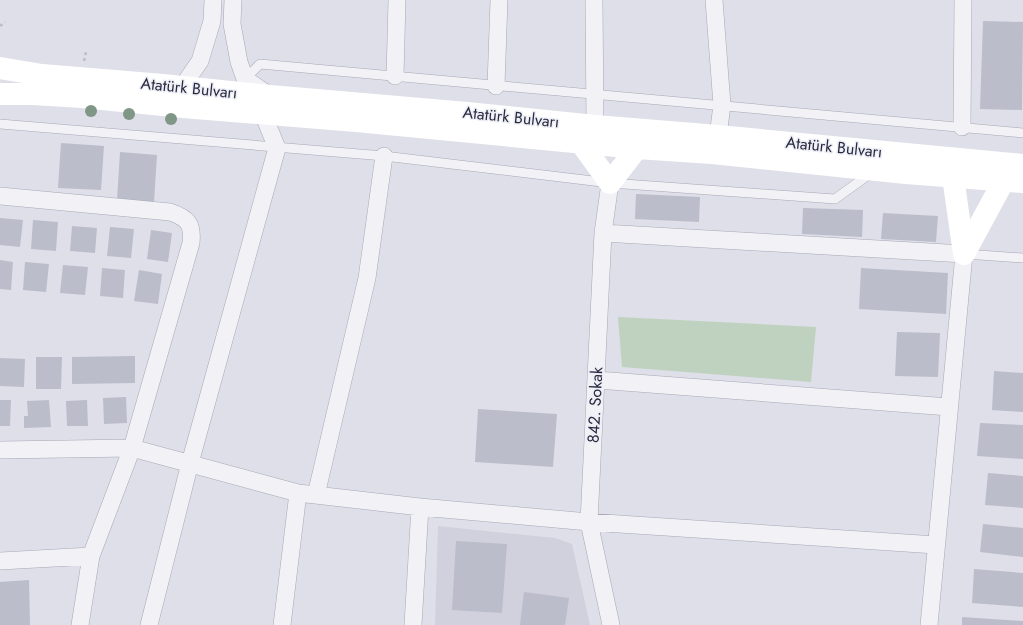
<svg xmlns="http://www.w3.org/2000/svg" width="1023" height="625" viewBox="0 0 1023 625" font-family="Jost,sans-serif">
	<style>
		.built { fill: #d0d1dd }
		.green { fill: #bfd2c0 }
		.building { fill: #bbbdcb }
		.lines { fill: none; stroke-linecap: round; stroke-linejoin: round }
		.service-casing { stroke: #a7a8b5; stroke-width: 10 }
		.minor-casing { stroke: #a7a8b5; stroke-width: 18 }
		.path { stroke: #bcbdc6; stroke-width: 2.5; stroke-dasharray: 3 3; stroke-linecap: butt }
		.service { stroke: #f1f1f6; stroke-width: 9 }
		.minor { stroke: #f1f1f6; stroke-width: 17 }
		.secondary { stroke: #fff; stroke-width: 22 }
		.tree { fill: #809687 }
		.labels { text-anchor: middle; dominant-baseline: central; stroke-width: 3; stroke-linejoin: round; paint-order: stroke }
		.street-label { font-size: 16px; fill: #27293f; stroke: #eeeff6 }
	</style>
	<rect width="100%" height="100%" fill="#dedfe8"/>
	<path class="built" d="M438,526L555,538L572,544L590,625H435Z"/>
	<path class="green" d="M618,317L816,327L811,382L622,367Z"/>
	<path class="building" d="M983,21L1023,22L1022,110L980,109Z
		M61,143L104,146L101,190L58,188Z
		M120,152L157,155L154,202L117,200Z
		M636,194L700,197L699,222L635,219Z
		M803,208L863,210L862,237L802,234Z
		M883,213L938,216L936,242L881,239Z
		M0,218L23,220L20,247L0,245Z
		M33,220L58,222L56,251L31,249Z
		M72,226L97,228L95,253L70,251Z
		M110,227L134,229L131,258L107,256Z
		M151,230L172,233L168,262L147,259Z
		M0,260L13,262L11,290L0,289Z
		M25,262L49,264L46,292L23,290Z
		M63,265L88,267L85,295L60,293Z
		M102,268L125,270L123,298L100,296Z
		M861,268L948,273L946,314L859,309Z
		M139,270L162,274L158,304L134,301Z
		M897,332L940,333L938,377L895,376Z
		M135,356V383L72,384V357Z
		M36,357H62L61,389H36Z
		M0,358L25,359L24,387L0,386Z
		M994,371L1023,373V412L992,410Z
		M126,397L127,423L104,424L103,398Z
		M0,400H11L10,426H0Z
		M49,400L51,427L24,428V416H28L27,401Z
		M87,400L88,426H67L66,401Z
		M478,409L557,414L553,467L475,462Z
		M980,423L1023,425V459L977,456Z
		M988,473L1023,476V508L985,505Z
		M983,524L1023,528V557L980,552Z
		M456,541L507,544L502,613L452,610Z
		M974,569L1023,573V607L972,603Z
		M29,580L30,625H0V582Z
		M524,592L569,598L565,625H520Z
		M962,617L1023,621V625H962Z"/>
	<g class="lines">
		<g class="service-casing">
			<path id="service" d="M244,80L260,64L1023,133
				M0,124L384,156L610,183L835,199L871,173
				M965,254L1023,258"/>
		</g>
		<g class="minor-casing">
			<path id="minor" d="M233,0L232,24L239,62L245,79L270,96
				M594,0L595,126
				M714,0L722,105L718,136
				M395,76L397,0
				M496,86L499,0
				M182,87L200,61L212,21L213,0
				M962,127L963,0
				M610,183L603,233L589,522L611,625
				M0,196L170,212C188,218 193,224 191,243L132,448L91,556L80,625
				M603,233L964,254L929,625
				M597,380L949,407
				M0,450L132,448L298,493L420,507L589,522L936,545
				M316,495L367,278L384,156
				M0,561L91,556
				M149,625L190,463L277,148L263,114
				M282,625L298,493
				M413,625L420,507"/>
		</g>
		<path class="path" d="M0,26L5,22
			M84,61L86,52"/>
		<use href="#service" class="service"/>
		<use href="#minor" class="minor"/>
		<path class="secondary" d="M0,68L42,75L163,85L270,96L467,113L595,126L718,136L1023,165
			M0,94H33L82,97L183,107L356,121L637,148L712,153L906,173L1023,182
			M581,143L610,183L637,148
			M962,167L953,177L964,254
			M964,254L1004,180"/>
	</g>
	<g class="tree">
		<circle cx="91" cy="111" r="6"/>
		<circle cx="129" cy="114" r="6"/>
		<circle cx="171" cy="119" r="6"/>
	</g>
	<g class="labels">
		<g class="street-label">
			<text transform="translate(189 88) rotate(6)">Atatürk Bulvarı</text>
			<text transform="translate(511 117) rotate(6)">Atatürk Bulvarı</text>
			<text transform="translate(834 147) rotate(6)">Atatürk Bulvarı</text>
			<text transform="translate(595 405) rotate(-87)">842. Sokak</text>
		</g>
	</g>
</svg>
